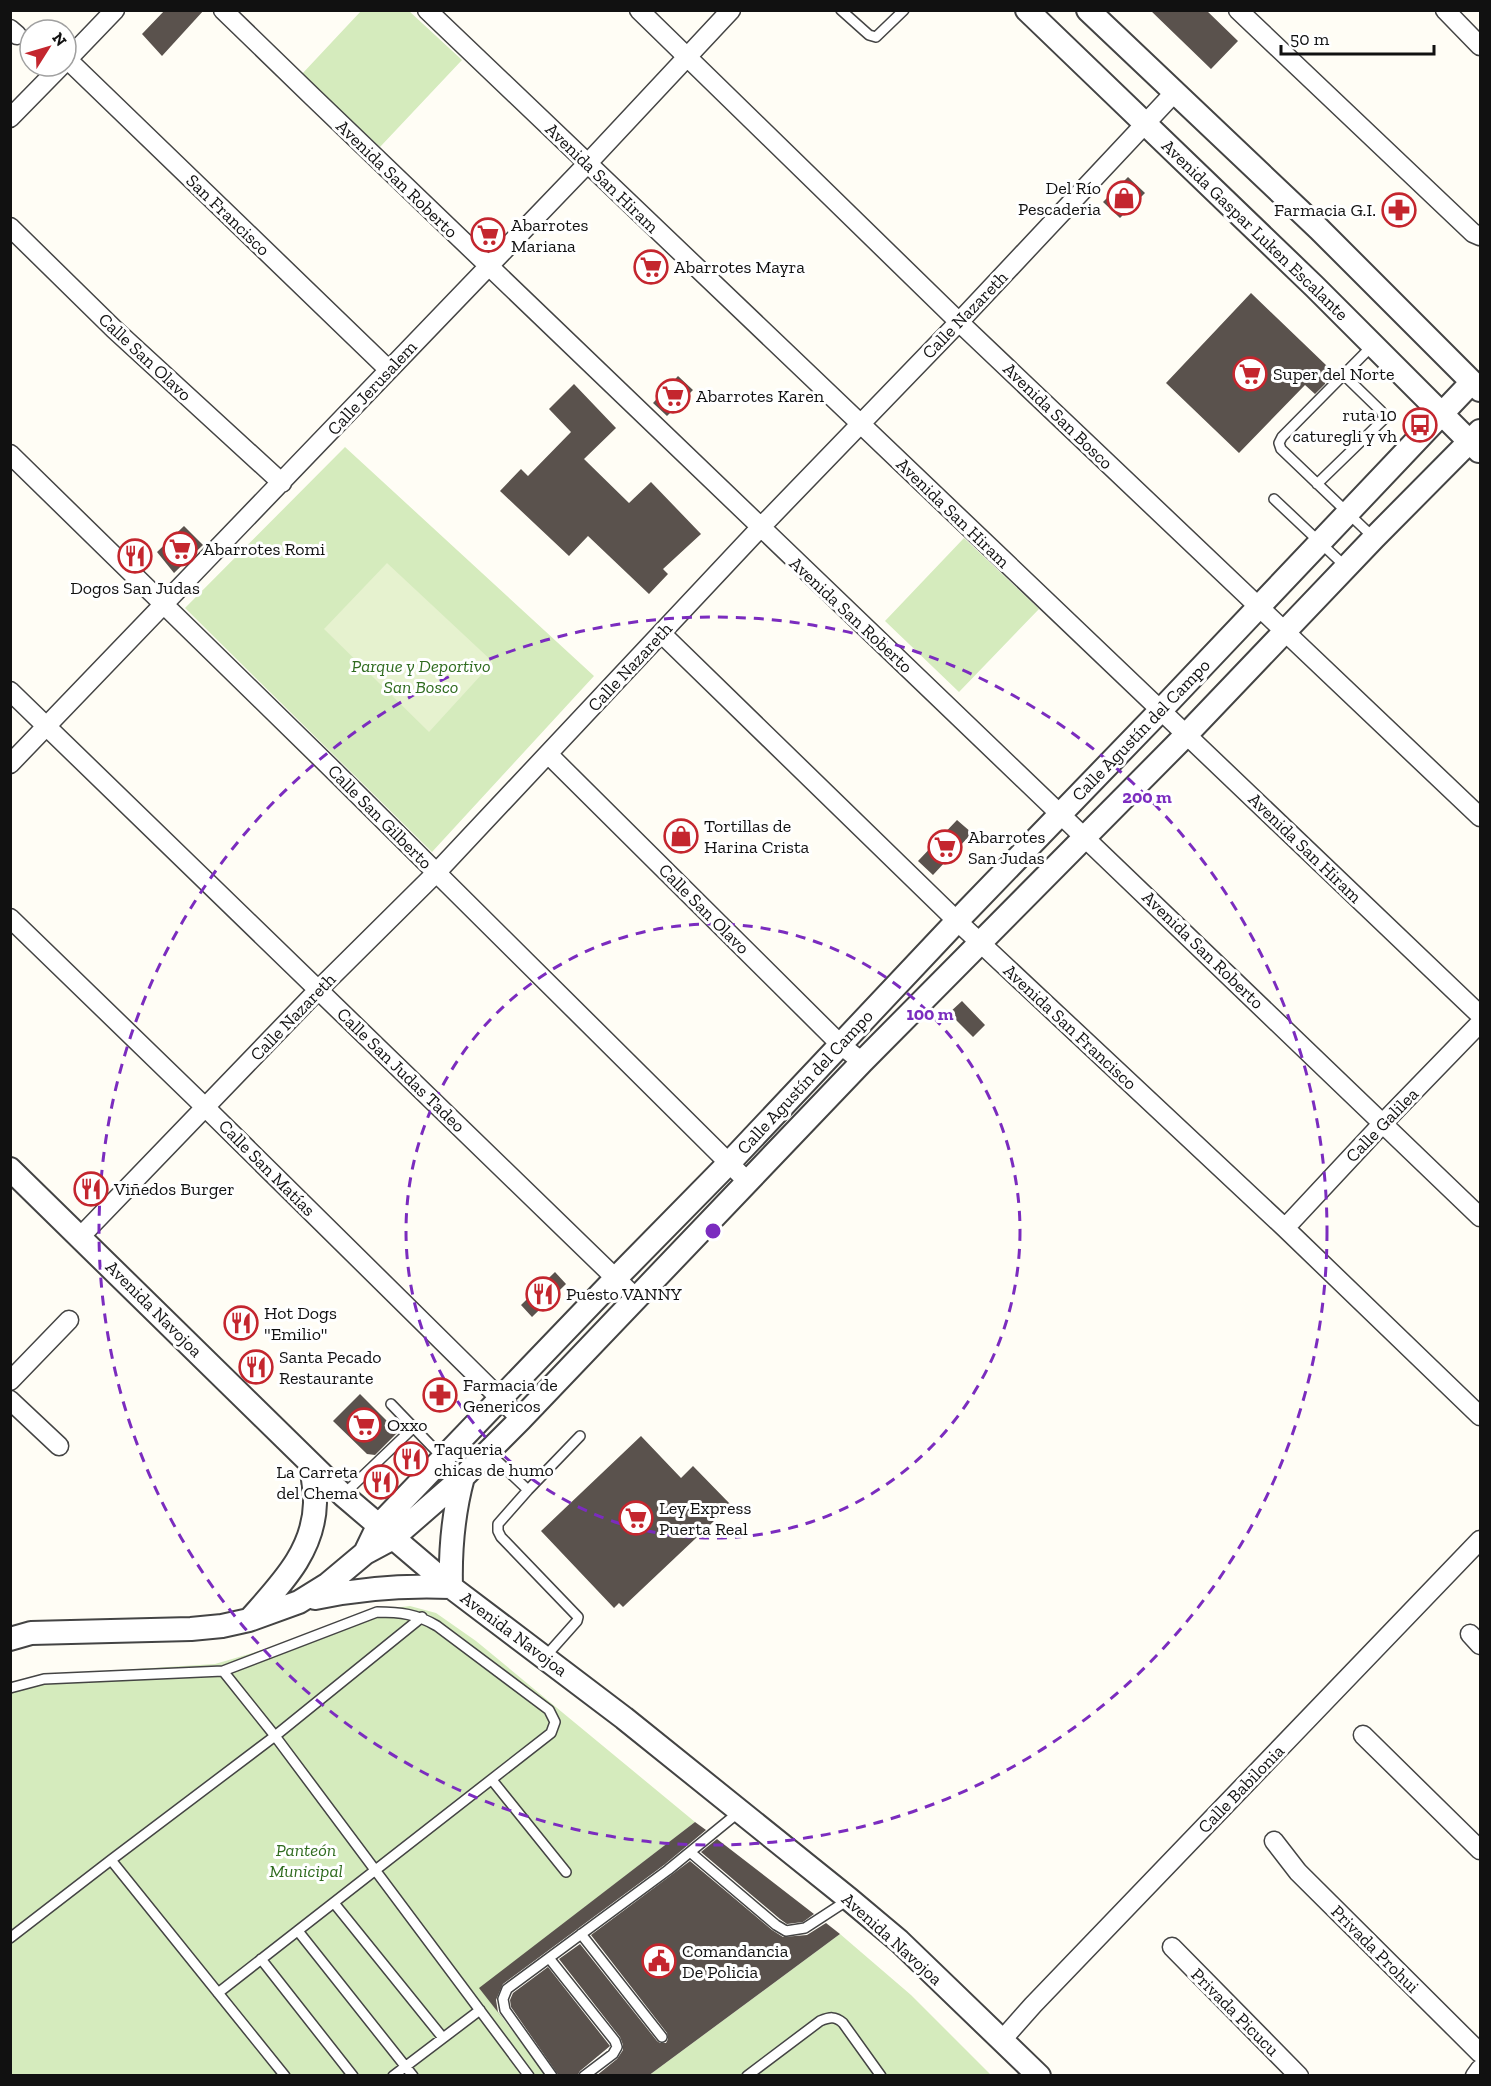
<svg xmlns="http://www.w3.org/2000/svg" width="1491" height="2086" viewBox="0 0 1491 2086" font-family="'Zilla Slab',serif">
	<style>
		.green { fill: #d5ebbd }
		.pitch { fill: #e6f2cf }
		.building { fill: #5a524d }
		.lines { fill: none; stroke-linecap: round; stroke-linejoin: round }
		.service-casing { stroke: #444; stroke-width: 12 }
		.minor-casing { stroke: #444; stroke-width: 21 }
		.tertiary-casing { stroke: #444; stroke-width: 26 }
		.service { stroke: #fff; stroke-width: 9 }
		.minor { stroke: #fff; stroke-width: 18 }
		.tertiary { stroke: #fff; stroke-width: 22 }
		.ring { fill: none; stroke: #7b2cbf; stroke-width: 3; stroke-dasharray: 10 8 }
		.labels { text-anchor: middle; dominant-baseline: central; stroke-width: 6; stroke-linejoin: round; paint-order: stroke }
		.street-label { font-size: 18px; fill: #111; stroke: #fff }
		.poi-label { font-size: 18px; fill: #111; stroke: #fff; text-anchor: start }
		.park-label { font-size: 18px; font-style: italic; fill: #2f6b1f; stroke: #fff }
		.centre { fill: #7b2cbf; stroke: #fff; stroke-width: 3 }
		.ring-label { font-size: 18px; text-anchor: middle; font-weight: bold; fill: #7b2cbf; stroke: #fff; stroke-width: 6; stroke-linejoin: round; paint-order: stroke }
	</style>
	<rect width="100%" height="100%" fill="#fffdf5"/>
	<path class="green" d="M361,11H409L462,60L380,147L302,74Z
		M345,447L594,676L432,852L185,608Z
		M964,538L1039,609L959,692L885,621Z
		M410,1606L436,1613L476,1641L695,1822L480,1988L546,2075H11L10,1682L136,1669L215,1664L283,1644L386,1609Z
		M840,1934L911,1995L991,2075L648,2076Z"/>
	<path class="pitch" d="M387,563L493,662L429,732L324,629Z"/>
	<path class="building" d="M165,10H204L162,56L142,34Z
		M1150,10H1206L1238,41L1211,69Z
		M1128,177L1145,193L1120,218L1103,202Z
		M1251,293L1327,366L1325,384L1315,394L1305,385L1239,453L1166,383Z
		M678,376L693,390L667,416L653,403Z
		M574,384L616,428L584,459L629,503L651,482L701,534L663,569L668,574L649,594L588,536L569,556L500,491L521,469L528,476L571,432L549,409Z
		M184,526L203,545L174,573L157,552Z
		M957,820L972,833L933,875L918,861Z
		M962,1001L985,1025L973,1037L949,1013Z
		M555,1272L566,1284L532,1317L521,1305Z
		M360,1394L398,1432L375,1455L367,1454L333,1421Z
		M641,1436L681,1478L693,1466L731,1505L623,1607L619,1603L614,1608L541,1531Z
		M695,1822L706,1830L664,1865L503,1984L496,2000L498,2012L504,2020L479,1988Z
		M717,1839L814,1914L803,1922L787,1924L780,1919L701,1852Z
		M690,1861L772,1930L783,1937L807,1935L826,1923L840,1934L648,2076H596L617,2059L623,2050V2045L620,2037L559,1959L580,1944L657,2041L660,2043H666L668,2039L667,2033L591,1935Z
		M548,1967L610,2046L580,2071L577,2076H559L511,2007L510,2000L513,1993Z"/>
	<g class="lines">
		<g class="service-casing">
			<path id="service" d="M841,10L869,35L876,37L904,10
				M1317,484L1384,419L1381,411L1344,375
				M1274,499L1346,567
				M1373,537L1281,449L1279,443L1282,437L1373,345
				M391,1404L443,1458
				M488,1452L528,1490
				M344,1494L414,1427
				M545,1657L577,1621L578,1617L501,1537L498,1531V1524L528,1490L580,1436
				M223,1671L275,1736L529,2076
				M10,1688L44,1679L223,1671L377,1612C400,1612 417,1614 437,1626L549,1710L555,1722L551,1733L218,1993
				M492,1780L566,1872
				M690,1852L776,1925L786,1931L805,1928L848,1900
				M111,1860L285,2076
				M334,1903L443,2038
				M298,1931L413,2076
				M581,1934L662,2037
				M10,1938L111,1860L275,1736L422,1617
				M549,1958L615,2041L617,2047L613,2054L584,2076
				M261,1959L353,2076
				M393,2076L480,2010
				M552,2076L505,2010L503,1999L507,1989L668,1870L739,1812
				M747,2076L820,2021C830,2017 835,2016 843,2023L881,2076"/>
		</g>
		<g class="minor-casing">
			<path id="minor" d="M223,10C640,415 1062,815 1480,1217
				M427,10L1480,1015
				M639,10L959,322L1480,817
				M1238,10L1473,233L1480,236
				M1445,10L1480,46
				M10,29L17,35
				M68,60L389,370
				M66,61L115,10
				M10,118L61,66
				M10,227L114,329L282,483
				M10,454L330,767L747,1181
				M662,634L957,921L1285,1228L1480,1416
				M10,691L637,1299
				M548,754L841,1045L862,1062
				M10,764L587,164L731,10
				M10,918L206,1108L521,1419
				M1285,1228L1383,1123L1480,1023
				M80,1237L319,989L436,873L759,529L959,322L1174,93
				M10,1381L69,1320
				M10,1400L59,1446
				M1470,1634L1480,1645
				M1363,1735L1480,1850
				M1274,1841L1298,1872L1480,2053
				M1172,1947L1299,2076
				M1002,2040L1033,2005L1480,1540
				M1475,2076L1480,2069"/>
		</g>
		<g class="tertiary-casing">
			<path id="tertiary" d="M1027,10L1315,287L1479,451
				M1088,10L1319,229L1480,390
				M10,1169L343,1495L451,1587L624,1718L849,1899L899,1941L1039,2076
				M365,1553L378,1526L615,1279L729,1163L957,921L1160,711L1472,382
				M315,1598C362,1588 403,1585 451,1587C450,1549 453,1514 463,1477
				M251,1618C281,1584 314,1551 315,1503C315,1491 313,1478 311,1466
				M10,1639L31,1633L191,1629L222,1626L249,1620L299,1602L328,1584L365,1553L393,1538L463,1477L521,1419L862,1062L1186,735L1374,538L1480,431"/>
		</g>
		<use href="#service" class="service"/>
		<use href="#minor" class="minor"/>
		<use href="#tertiary" class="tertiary"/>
	</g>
	<g class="ring">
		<circle cx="713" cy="1231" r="307"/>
		<circle cx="713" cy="1231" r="614"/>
	</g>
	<defs>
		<g id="shop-ring" transform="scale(1.725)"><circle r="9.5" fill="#fff" stroke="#c4262e" stroke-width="1.5"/><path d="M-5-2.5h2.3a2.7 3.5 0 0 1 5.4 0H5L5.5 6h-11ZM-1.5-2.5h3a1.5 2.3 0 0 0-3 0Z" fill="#c4262e"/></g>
		<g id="pharmacy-ring" transform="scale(1.725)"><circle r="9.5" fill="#fff" stroke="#c4262e" stroke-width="1.5"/><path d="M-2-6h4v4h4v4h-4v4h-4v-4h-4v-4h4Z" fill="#c4262e"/></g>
		<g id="supermarket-ring" transform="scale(1.725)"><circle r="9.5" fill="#fff" stroke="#c4262e" stroke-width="1.5"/><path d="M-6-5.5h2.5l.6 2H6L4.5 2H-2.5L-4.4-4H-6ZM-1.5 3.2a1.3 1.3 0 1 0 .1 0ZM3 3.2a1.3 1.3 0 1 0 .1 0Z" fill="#c4262e"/></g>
		<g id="bus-ring" transform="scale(1.725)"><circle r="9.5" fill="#fff" stroke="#c4262e" stroke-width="1.5"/><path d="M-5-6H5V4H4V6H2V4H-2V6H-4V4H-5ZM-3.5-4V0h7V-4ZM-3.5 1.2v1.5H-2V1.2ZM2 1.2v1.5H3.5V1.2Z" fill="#c4262e"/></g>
		<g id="restaurant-ring" transform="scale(1.725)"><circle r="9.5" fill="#fff" stroke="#c4262e" stroke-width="1.5"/><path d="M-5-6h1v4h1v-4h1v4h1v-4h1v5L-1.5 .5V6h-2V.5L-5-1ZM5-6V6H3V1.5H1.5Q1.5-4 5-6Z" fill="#c4262e"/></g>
		<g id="civic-ring" transform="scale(1.725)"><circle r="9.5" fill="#fff" stroke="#c4262e" stroke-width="1.5"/><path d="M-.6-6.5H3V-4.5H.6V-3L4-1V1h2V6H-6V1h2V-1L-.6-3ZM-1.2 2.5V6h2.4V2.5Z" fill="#c4262e"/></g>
	</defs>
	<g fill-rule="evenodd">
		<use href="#shop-ring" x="1124" y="198"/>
		<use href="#pharmacy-ring" x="1399" y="210"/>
		<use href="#supermarket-ring" x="488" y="235"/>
		<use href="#supermarket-ring" x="651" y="267"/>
		<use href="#supermarket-ring" x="1250" y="374"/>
		<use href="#supermarket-ring" x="673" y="396"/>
		<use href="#bus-ring" x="1420" y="425"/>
		<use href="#supermarket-ring" x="180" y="549"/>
		<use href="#restaurant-ring" x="135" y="556"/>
		<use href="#shop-ring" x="681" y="836"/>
		<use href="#supermarket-ring" x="945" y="847"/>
		<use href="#restaurant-ring" x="91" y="1189"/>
		<use href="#restaurant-ring" x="543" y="1294"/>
		<use href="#restaurant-ring" x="241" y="1323"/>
		<use href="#restaurant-ring" x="256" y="1367"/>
		<use href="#pharmacy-ring" x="440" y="1395"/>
		<use href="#supermarket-ring" x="364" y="1425"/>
		<use href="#restaurant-ring" x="411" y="1459"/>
		<use href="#restaurant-ring" x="381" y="1482"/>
		<use href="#supermarket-ring" x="636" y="1518"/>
		<use href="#civic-ring" x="659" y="1961"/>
	</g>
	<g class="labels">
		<g class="street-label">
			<text transform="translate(602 178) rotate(44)">Avenida San Hiram</text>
			<text transform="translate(397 179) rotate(44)">Avenida San Roberto</text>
			<text transform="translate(228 215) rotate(44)">San Francisco</text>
			<text transform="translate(1255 230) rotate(44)">Avenida Gaspar Luken Escalante</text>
			<text transform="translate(965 315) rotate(-46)">Calle Nazareth</text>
			<text transform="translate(145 357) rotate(43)">Calle San Olavo</text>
			<text transform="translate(372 388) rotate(-47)">Calle Jerusalem</text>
			<text transform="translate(1058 416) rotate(44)">Avenida San Bosco</text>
			<text transform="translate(953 513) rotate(44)">Avenida San Hiram</text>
			<text transform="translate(851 615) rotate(43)">Avenida San Roberto</text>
			<text transform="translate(630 667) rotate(-47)">Calle Nazareth</text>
			<text transform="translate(1141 730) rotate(-46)">Calle Agustín del Campo</text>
			<text transform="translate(380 817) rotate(45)">Calle San Gilberto</text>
			<text transform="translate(1305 848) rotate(44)">Avenida San Hiram</text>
			<text transform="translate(704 909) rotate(45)">Calle San Olavo</text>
			<text transform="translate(1203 950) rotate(44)">Avenida San Roberto</text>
			<text transform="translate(293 1017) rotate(-46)">Calle Nazareth</text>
			<text transform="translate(1070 1027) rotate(43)">Avenida San Francisco</text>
			<text transform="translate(401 1070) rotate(44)">Calle San Judas Tadeo</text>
			<text transform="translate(805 1082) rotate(-47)">Calle Agustín del Campo</text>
			<text transform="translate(1382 1125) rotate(-46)">Calle Galilea</text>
			<text transform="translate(267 1168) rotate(45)">Calle San Matías</text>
			<text transform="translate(154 1309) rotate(45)">Avenida Navojoa</text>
			<text transform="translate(514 1634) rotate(37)">Avenida Navojoa</text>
			<text transform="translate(1241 1789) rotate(-46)">Calle Babilonia</text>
			<text transform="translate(892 1939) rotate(42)">Avenida Navojoa</text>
			<text transform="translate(1375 1949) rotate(45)">Privada Prohui</text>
			<text transform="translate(1235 2012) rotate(45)">Privada Picucu</text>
		</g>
		<g class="poi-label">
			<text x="1101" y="188" text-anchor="end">Del Río<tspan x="1101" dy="21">Pescaderia</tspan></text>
			<text x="1376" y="210" text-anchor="end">Farmacia G.I.</text>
			<text x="511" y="225">Abarrotes<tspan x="511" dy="21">Mariana</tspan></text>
			<text x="674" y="267">Abarrotes Mayra</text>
			<text x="1273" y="374">Super del Norte</text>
			<text x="696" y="396">Abarrotes Karen</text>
			<text x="1397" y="415" text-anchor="end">ruta 10<tspan x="1397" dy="21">caturegli y vh</tspan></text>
			<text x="203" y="549">Abarrotes Romi</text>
			<text x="135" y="588" text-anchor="middle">Dogos San Judas</text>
			<text x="704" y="826">Tortillas de<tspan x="704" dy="21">Harina Crista</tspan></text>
			<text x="968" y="837">Abarrotes<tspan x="968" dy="21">San Judas</tspan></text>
			<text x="114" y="1189">Viñedos Burger</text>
			<text x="566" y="1294">Puesto VANNY</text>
			<text x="264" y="1313">Hot Dogs<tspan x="264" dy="21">"Emilio"</tspan></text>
			<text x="279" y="1357">Santa Pecado<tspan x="279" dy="21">Restaurante</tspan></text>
			<text x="463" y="1385">Farmacia de<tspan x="463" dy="21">Genericos</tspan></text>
			<text x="387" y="1425">Oxxo</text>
			<text x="434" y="1449">Taqueria<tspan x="434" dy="21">chicas de humo</tspan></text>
			<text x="358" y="1472" text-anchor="end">La Carreta<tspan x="358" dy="21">del Chema</tspan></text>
			<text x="659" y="1508">Ley Express<tspan x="659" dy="21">Puerta Real</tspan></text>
			<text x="682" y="1951">Comandancia<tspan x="682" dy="21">De Policia</tspan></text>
		</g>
		<g class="park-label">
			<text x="421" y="666">Parque y Deportivo<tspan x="421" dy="21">San Bosco</tspan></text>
			<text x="306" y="1850">Panteón<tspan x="306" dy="21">Municipal</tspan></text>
		</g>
	</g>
	<circle cx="713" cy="1231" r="9" class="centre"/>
	<g class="ring-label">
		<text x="1147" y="803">200 m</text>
		<text x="930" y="1020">100 m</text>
	</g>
	<rect width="1491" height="2086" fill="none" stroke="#111111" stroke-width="24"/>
	<g transform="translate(48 48) rotate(53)"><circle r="28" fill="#ffffff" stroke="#a0a0a0" stroke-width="1.5"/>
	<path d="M0-4.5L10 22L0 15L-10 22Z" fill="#c4262e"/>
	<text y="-9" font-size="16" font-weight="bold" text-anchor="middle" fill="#111111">N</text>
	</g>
	<path d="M1281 45v9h153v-9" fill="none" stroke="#111111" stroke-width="3"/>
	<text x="1290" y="45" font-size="18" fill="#111111" stroke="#ffffff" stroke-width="4.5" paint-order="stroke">50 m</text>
</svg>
